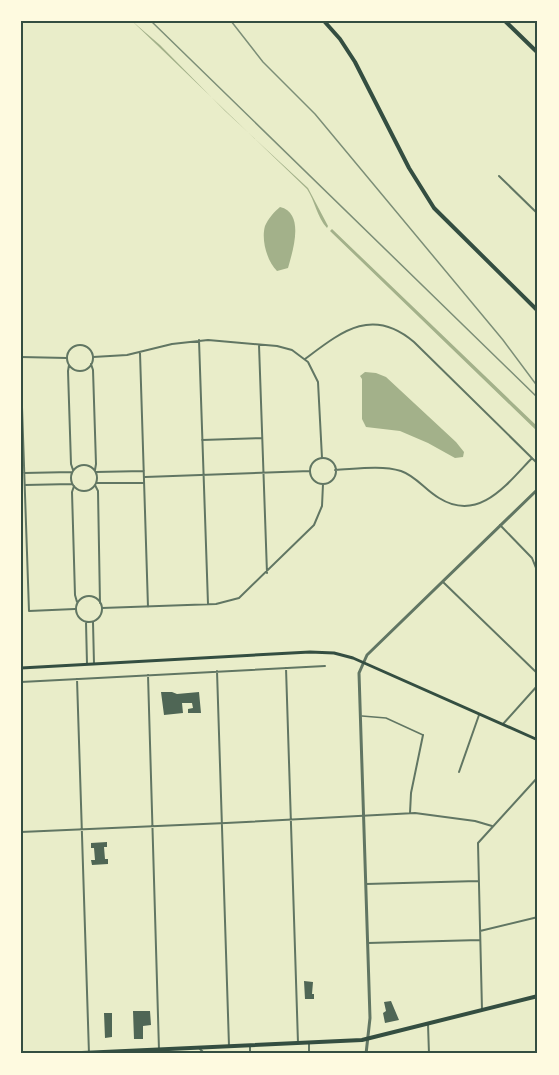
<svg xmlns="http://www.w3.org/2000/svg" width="559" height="1075" viewBox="0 0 559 1075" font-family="'PT Sans',sans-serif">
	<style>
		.water { fill: #a3b18a }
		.building { fill: #4f6655 }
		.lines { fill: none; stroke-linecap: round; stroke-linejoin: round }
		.service { stroke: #617663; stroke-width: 1.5 }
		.minor { stroke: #617663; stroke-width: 2 }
		.tertiary { stroke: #617663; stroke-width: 3 }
		.secondary { stroke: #344e41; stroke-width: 3 }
		.primary { stroke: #344e41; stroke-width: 4 }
		.trunk { stroke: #344e41; stroke-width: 4 }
		.rail { stroke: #7c8e77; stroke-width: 1.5 }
		.neatline { fill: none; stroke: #344e41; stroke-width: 2 }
	</style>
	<rect width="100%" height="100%" fill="#e9edc9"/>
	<path class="water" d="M132,21L160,45L225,111L308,188L328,226L327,228C317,217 315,201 307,189Z
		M280,207C305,213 293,250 288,268L277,271C267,261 261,240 265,226C268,219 274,212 280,207Z
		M332,229L538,427V432L330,231Z
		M365,372L376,373L386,377L456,442L464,452L463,457L455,458L428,443L400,431L366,427L362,419V379L360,376Z"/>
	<path class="building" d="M161,692H172L177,694L199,692L201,713H188V709L193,708L192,703H182L183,713L164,715Z
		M107,842V847H104L105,859H108V864L92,865L91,860H95L94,848H91V843Z
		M304,981L313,982L312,994H314V999H305Z
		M391,1001L399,1020L385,1023L383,1013L386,1011L384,1002Z
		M133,1011H150L151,1025L143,1026V1039H134Z
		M104,1013H112V1037L105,1038Z"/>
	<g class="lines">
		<path class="service" d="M362,716L386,718L423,735"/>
		<path class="minor" d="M499,176L538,214
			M199,340L208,604
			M259,345L267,573
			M67 358a13 13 0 1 1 26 0a13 13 0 1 1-26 0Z
			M140,353L148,607
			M21,357L67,358
			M93,357L127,355L172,344L208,340L277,346L292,350L308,362L318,382L322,458
			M305,359C341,332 372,306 414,342L538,464
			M91,364L93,370L96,464L95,470
			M69,365L68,371L71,464L73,470
			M21,378L29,611L75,609
			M202,440L262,438
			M310 471a13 13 0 1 1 26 0a13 13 0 1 1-26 0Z
			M71 478a13 13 0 1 1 26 0a13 13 0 1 1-26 0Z
			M335,470C356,469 381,465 401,471C416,476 425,490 439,498C479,523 507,484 532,458
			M96,472L144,471
			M24,473L72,472
			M145,477L310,471
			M96,483H144
			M25,485L72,484
			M95,485L98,491L100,603
			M74,486L72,492L75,595L77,602
			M500,525L532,558L538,573
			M443,582L538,674
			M76 609a13 13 0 1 1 26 0a13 13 0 1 1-26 0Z
			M102,608L216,604L239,598L314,525L322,506L323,484
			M86,622L87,664
			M93,622L94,664
			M286,668L298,1043
			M217,671L229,1046
			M148,675L159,1050
			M77,679L89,1054
			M21,682L325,666
			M503,724L538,685
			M459,772L479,715
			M410,813L411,793L423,735
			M21,832L226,823L415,813L475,821L492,826
			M366,884L478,881
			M480,931L538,917
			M368,943L480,940
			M482,1010L478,843L538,777
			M428,1024L429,1054
			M309,1043V1054
			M250,1046V1054
			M199,1048L205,1054"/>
		<path class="tertiary" d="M366,1054L370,1018L359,673L367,655L538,489"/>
		<path class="secondary" d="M21,668L310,652L334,653L353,658L538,740"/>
		<path class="primary" d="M324,21L340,39L355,62L409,168L434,208L538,311
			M505,21L538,53"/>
		<path class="trunk" d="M60,1054L362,1040L538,996"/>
		<path class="rail" d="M151,21L538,398
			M231,21L263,62L315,114L503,340L538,387"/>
	</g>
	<rect width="559" height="1075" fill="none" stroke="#fefae0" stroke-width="45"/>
	<rect x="22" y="22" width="514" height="1030" class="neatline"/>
</svg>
